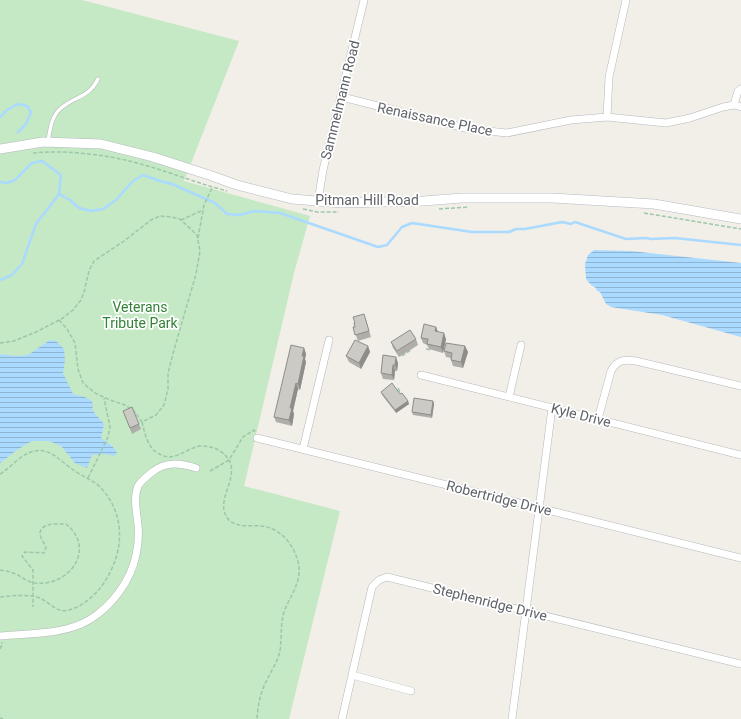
<svg xmlns="http://www.w3.org/2000/svg" width="741" height="719" viewBox="0 0 741 719" font-family="Roboto,sans-serif">
	<style>
		.green { fill: #c5e8c5 }
		.water { fill: url(#water-rules) }
		.lines { fill: none; stroke-linecap: round; stroke-linejoin: round }
		.stream { stroke: #aadaff; stroke-width: 2.5 }
		.service-casing { stroke: #b5b8bc; stroke-width: 4.5 }
		.minor-casing { stroke: #b5b8bc; stroke-width: 8 }
		.secondary-casing { stroke: #b6babf; stroke-width: 10 }
		.path { stroke: #9cc7a9; stroke-width: 1.5; stroke-dasharray: 4 2; stroke-linecap: butt }
		.service { stroke: #fff; stroke-width: 3.5 }
		.minor { stroke: #fff; stroke-width: 7 }
		.secondary { stroke: #fff; stroke-width: 9 }
		.wall { fill: #afaea9 }
		.shaded-wall { fill: #8f8d8a }
		.building { fill: #cccac5; stroke: #8f8d8a }
		.labels { text-anchor: middle; dominant-baseline: central; stroke-width: 3.5; stroke-linejoin: round; paint-order: stroke }
		.street-label { font-size: 14px; fill: #5f6368; stroke: #fff }
		.park-label { font-size: 14px; fill: #348238; stroke: #fff }
	</style>
	<defs>
		<pattern id="water-rules" width="6" height="5" patternUnits="userSpaceOnUse"><rect width="6" height="5" fill="#aadaff"/><path d="M0 2.5h6" fill="none" stroke="#8eb4d2"/></pattern>
	</defs>
	<rect width="100%" height="100%" fill="#f1efe8"/>
	<path class="green" d="M0,0H82L239,41L184,181L310,216L294,273L244,486L340,511L289,719H0Z"/>
	<path class="water" d="M594,250L631,251L741,263V337L662,315L611,307L606,304L600,292L597,291L596,288L591,285L586,279L585,264L588,255Z
		M50,340L56,341L64,349L65,360L63,373L73,394L85,397L92,401L93,411L104,424L101,438L112,446L117,452L115,456L106,454L92,455L87,468L75,463L61,446L49,441H32L17,450L0,463V354L16,356L28,355Z"/>
	<g class="lines">
		<path class="stream" d="M0,117L7,110L18,104L27,106L31,112L26,124L18,132
			M0,182L7,183L15,180L32,163L42,161L61,175L59,194L36,224L22,264L12,275L0,280
			M59,194L70,200L79,208L91,211L103,209L116,200L133,181L143,175L160,181L172,184L215,203L227,214L239,215L255,211L280,213L378,247L387,245L402,227L412,223L472,232H509L516,229H525L562,222L571,224L575,222L626,239L646,238L651,239L675,238L741,245"/>
		<g class="service-casing">
			<path id="service" d="M48,141C50,131 51,117 60,109C74,96 89,98 98,79"/>
		</g>
		<g class="minor-casing">
			<path id="minor" d="M342,97L469,129L507,133L571,120L607,117L666,123L690,118L723,107L734,105L741,107
				M734,105L738,91L741,89
				M607,117L609,77L626,0
				M318,201L323,170L364,0
				M421,375L741,455
				M509,397L521,345
				M598,419L611,371C617,360 624,359 636,361L741,386
				M257,438L741,558
				M303,449L329,340
				M0,636C28,633 64,635 89,620C111,607 131,581 136,555C138,546 139,535 138,525C137,513 133,498 138,486C141,481 146,477 151,473C165,461 180,463 196,468
				M352,675L411,691
				M342,719L372,587L379,580L387,577L741,664
				M512,719L552,408"/>
		</g>
		<g class="secondary-casing">
			<path id="secondary" d="M0,149L43,142L101,144L153,157L209,175L237,185L292,199L342,203L424,201L462,198H552L654,204L741,219"/>
		</g>
		<path class="path" d="M33,153C63,150 104,154 133,162C165,170 196,183 227,191
			M303,209L317,212H339
			M439,209L469,207
			M644,213L741,229
			M181,220L203,210
			M198,238L204,205L212,188
			M0,343L14,341L36,332L63,318L73,310L81,300L84,292L89,271L94,261L124,241L151,220L160,216L171,217L180,219L197,235L200,251L196,274L174,350L168,373V389L164,405L156,415L142,422L135,412L125,405L110,400L95,393L83,383L78,369L75,343L67,329L59,320
			M426,349L431,350
			M402,356L412,349
			M398,388L401,394
			M142,422C144,430 146,440 151,447C152,450 155,451 158,453C173,464 186,448 200,446C208,446 214,447 220,451C250,471 210,499 229,520C237,528 251,525 261,526C282,528 296,547 299,567C301,583 289,598 284,612C280,627 282,637 280,651C278,660 273,668 269,676C261,690 258,703 257,719
			M210,471L229,460L243,437L254,430L255,432
			M0,474C12,467 21,453 35,451C51,448 60,461 72,469C81,476 94,480 102,489C128,519 123,557 101,587C93,597 81,607 69,610C56,614 48,600 37,597C25,594 11,596 0,597
			M88,478L108,437L110,427L104,398
			M0,570C6,571 12,572 18,575C23,578 28,582 35,583C69,587 97,549 66,524C58,524 39,522 40,535C41,539 44,543 46,547L44,553L25,552L22,556L33,570V607
			M0,649L2,645V642
			M0,718L3,719"/>
		<use href="#service" class="service"/>
		<use href="#minor" class="minor"/>
		<use href="#secondary" class="secondary"/>
	</g>
	<path class="wall" d="M366,320L371,337L358,341L353,327Z
		M436,327L438,332L446,339L443,353L429,349L427,345L423,343L421,338Z
		M416,339L418,345L399,357L393,348L391,342Z
		M368,346L370,352L361,369L349,362L346,356Z
		M465,346L468,352L463,368L453,366L451,360V358L446,357L444,351Z
		M304,348L306,354L305,359L306,362L300,390L298,389L293,411L294,414L292,426L276,422L274,417Z
		M383,355L398,363L397,371H395L394,380L383,379L381,373Z
		M381,392L400,394L408,401L409,404L396,413L382,395Z
		M433,401L434,404L432,418L413,415L412,412Z
		M123,411L139,424L141,429L132,434Z"/>
	<path class="shaded-wall" d="M436,327L438,332L435,331Z
		M444,333L446,339L443,353L441,347Z
		M368,346L370,352L361,369L359,363Z
		M465,346L468,352L463,368L461,362Z
		M304,348L306,354L305,359L306,362L300,390L298,384L302,356Z
		M396,357L398,363L397,371L395,365Z
		M393,365L395,371L394,380L392,375Z
		M296,383L298,389L293,411L294,414L292,426L289,420L290,408Z
		M408,401L409,404L396,413L395,410Z
		M433,401L434,404L432,418L431,415Z"/>
	<path class="building" d="M364,314L369,331L355,335L353,327H355L354,323H355L353,317Z
		M424,324L436,327L435,331L444,333L441,347L427,344L428,339L421,338Z
		M410,330L416,339L397,351L391,342Z
		M355,340L368,346L359,363L346,356Z
		M446,343L465,346L461,362L451,360L452,353L444,351Z
		M291,345L304,348L302,356H304L298,384L296,383L290,408H292L289,420L274,417Z
		M383,355L396,357L395,365H393L392,375L381,373Z
		M392,383L400,394L402,393L408,401L395,410L381,392Z
		M414,398L433,401L431,415L412,412Z
		M132,407L139,424L130,428L123,411Z"/>
	<g class="labels">
		<g class="street-label">
			<text transform="translate(340 100) rotate(-76)">Sammelmann Road</text>
			<text transform="translate(435 119) rotate(12)">Renaissance Place</text>
			<text x="367" y="200">Pitman Hill Road</text>
			<text transform="translate(581 415) rotate(14)">Kyle Drive</text>
			<text transform="translate(499 498) rotate(14)">Robertridge Drive</text>
			<text transform="translate(490 602) rotate(14)">Stephenridge Drive</text>
		</g>
		<g class="park-label">
			<text x="140" y="307">Veterans<tspan x="140" dy="16">Tribute Park</tspan></text>
		</g>
	</g>
</svg>
